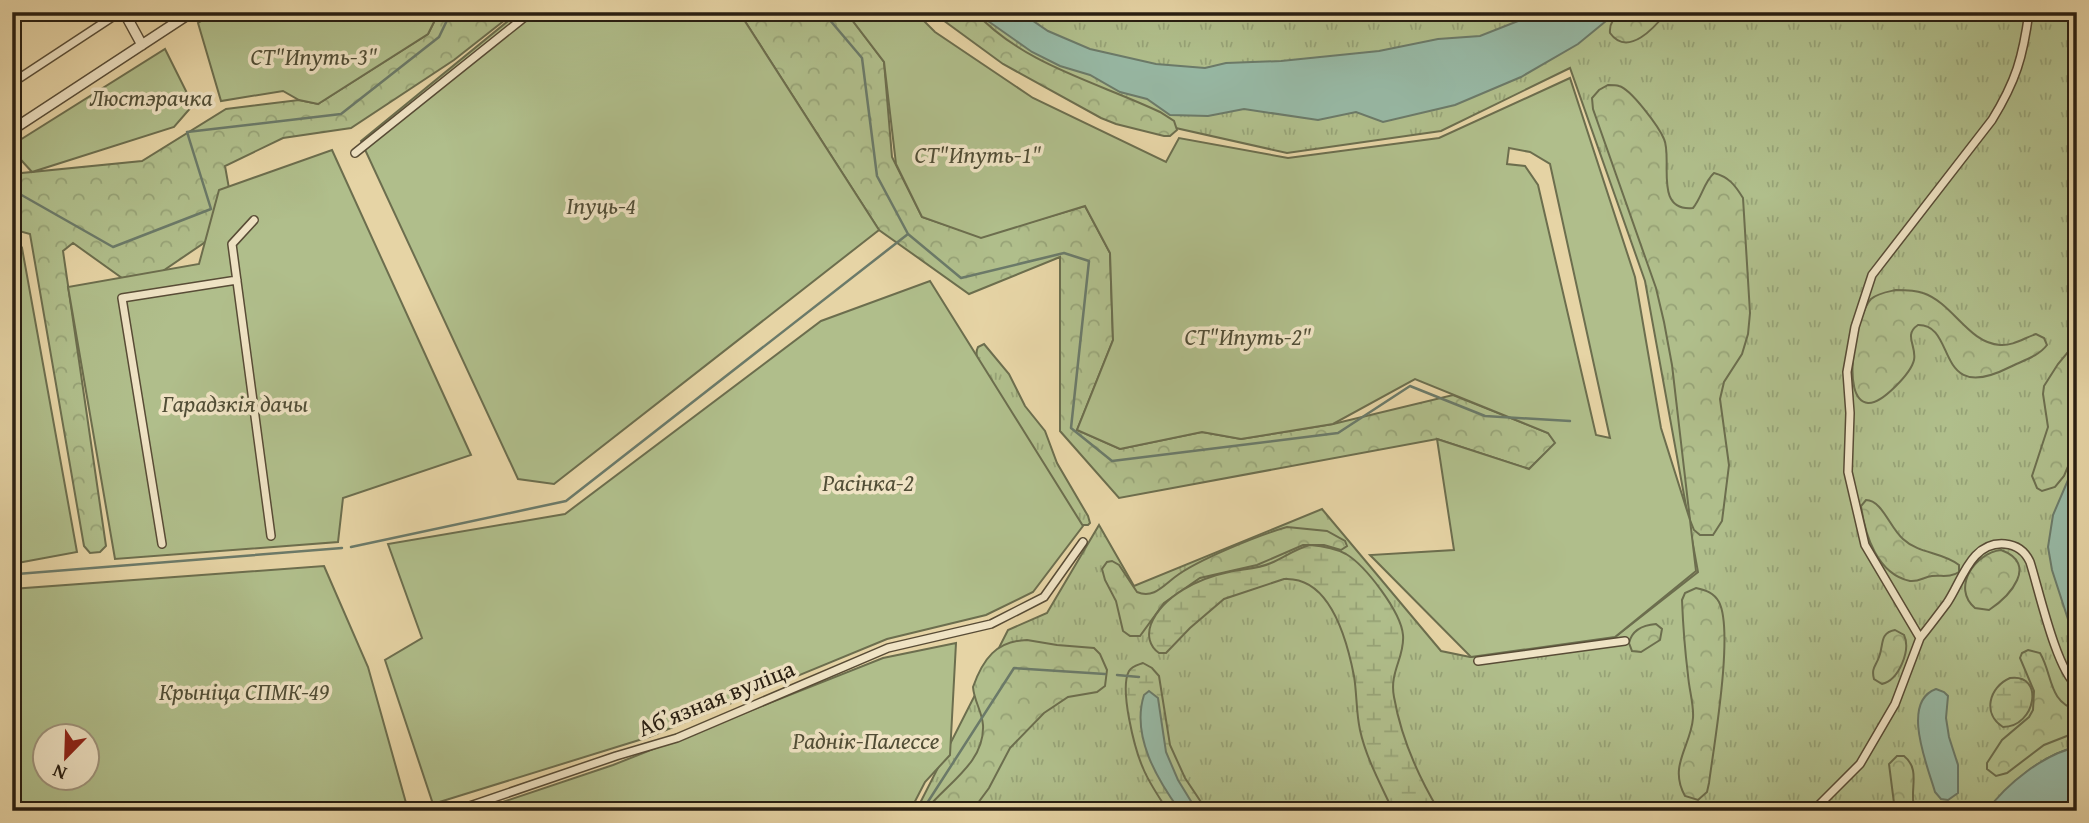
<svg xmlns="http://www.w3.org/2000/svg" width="2089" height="823" viewBox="0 0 2089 823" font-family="'Gentium Book Plus',serif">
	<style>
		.grass { fill: url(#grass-tufts); stroke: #6c6e4e; stroke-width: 2 }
		.forest { fill: url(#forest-crowns); stroke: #6c6e4e; stroke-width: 2 }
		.wetland { fill: url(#wetland-marsh); stroke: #6c6e4e; stroke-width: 2 }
		.garden { fill: #b0be8b; stroke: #6c6e4e; stroke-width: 2; fill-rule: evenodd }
		.water { fill: #97b8a4; stroke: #6b7a69; stroke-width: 2 }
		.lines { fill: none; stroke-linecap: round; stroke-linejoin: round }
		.stream { stroke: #6b7a69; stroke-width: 2.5 }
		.minor-casing { stroke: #584c36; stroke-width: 10 }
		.tertiary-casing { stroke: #584c36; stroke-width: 12 }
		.minor { stroke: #efe3c4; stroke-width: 7 }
		.tertiary { stroke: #efe3c4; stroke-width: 9 }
		.labels { text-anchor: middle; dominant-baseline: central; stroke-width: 7; stroke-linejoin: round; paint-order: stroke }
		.park-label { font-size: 24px; font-style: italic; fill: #514e36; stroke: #efe3c4 }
		.street-label { font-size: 24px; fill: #281e11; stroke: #efe3c4 }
	</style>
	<defs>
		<pattern id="grass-tufts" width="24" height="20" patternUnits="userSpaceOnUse" patternTransform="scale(1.75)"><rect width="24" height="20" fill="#b0be8b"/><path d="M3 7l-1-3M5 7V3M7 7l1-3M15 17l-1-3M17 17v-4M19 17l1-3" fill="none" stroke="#97a377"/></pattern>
		<pattern id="forest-crowns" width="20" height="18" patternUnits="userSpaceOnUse" patternTransform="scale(1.75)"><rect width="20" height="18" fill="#b0be8b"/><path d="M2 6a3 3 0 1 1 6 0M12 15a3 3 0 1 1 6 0" fill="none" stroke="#97a377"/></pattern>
		<pattern id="wetland-marsh" width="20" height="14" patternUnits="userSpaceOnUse" patternTransform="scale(1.75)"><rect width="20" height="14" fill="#b0be8b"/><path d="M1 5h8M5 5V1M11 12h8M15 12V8" fill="none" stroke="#97a377"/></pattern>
	</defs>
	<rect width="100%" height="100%" fill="#e6d4a5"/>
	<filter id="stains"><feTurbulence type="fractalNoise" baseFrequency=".00286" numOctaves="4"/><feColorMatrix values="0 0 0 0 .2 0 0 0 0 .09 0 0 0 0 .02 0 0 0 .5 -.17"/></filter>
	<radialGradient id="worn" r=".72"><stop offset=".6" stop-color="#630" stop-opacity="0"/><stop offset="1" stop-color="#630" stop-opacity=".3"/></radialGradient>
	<path class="grass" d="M951,12H2077V747C2043,754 2008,784 1987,811H916L1008,630L1047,613L1099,525L1134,586L1322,509L1441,651L1470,657L1615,637L1698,572L1645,281L1570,68L1441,131L1287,153L1100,111Z
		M984,344L1009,374L1025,406L1045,431L1057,463L1088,516L1090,523L1088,525H1079L983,370C979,362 974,355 978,347Z"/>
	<path class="forest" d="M439,12H515L454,60L351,128L283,138L225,166L232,205L220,232L154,277L122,278L73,243L63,251L106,546L100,552L90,553L84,546L30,234L12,229V174L142,161L226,109L299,100L318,104L428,34Z
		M739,12H846L884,62L892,157L922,217L981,237L1085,206L1110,253L1113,340L1077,430L1120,449L1202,432L1241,439L1333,424L1453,395L1548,433L1556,443L1529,469L1437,439L1119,498L1060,431V257L969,294L879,230Z
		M932,12H975C1024,65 1097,82 1160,112L1174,121L1177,130L1170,136H1164L1116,124L1101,118L1003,64Z
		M1622,12H1667C1655,27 1628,58 1610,33C1609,23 1614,18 1622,12Z
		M1608,85C1612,85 1616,85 1619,86C1631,89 1659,127 1664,139C1673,158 1653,212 1693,208C1702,197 1704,182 1714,173C1729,177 1735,185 1743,198L1750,313L1748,334L1742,354L1724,382L1720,399L1729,465L1722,521L1713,535H1700L1694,530L1690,520L1672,365L1664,322L1656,288L1593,109L1592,98L1599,90Z
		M1896,290C1905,290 1915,290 1923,293C1953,303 1968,343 2000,345C2013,346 2024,338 2036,334L2044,338L2047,345C2039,356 2022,361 2010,367C1933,406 1958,324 1918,325C1903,335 1917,346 1914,360C1911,373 1882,404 1868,403C1839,400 1857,313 1871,299C1878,293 1887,292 1896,290Z
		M2077,341V445L2064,476L2055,487L2042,491L2037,488L2032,476L2048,427L2043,394L2044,386L2058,364Z
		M1866,500C1882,500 1890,528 1903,539C1919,554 1943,552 1959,565V572C1950,578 1942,575 1932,576C1924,577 1919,582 1910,581C1877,574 1865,535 1861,506Z
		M1287,527L1327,531L1345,541L1347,546L1341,550L1324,545H1303L1257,565L1200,578L1164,603L1140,636H1130L1123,631L1116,601L1105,580L1102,569L1107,562L1112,561L1119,565L1137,592C1153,599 1163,586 1175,577C1197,560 1259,535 1287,527Z
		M2001,550C2039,564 2010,596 1989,610L1975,608C1951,588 1975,553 2001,550Z
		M1696,588C1706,590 1714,593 1719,602C1734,631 1714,745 1709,783L1707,792L1698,800L1685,796C1668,766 1691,746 1693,718C1694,704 1689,690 1688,675C1685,651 1683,625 1682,600L1685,593Z
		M1656,624L1662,629L1660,640L1641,652L1632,651L1629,643C1632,630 1643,625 1656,624Z
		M1895,630L1904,635C1911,650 1899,680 1882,684L1874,679C1871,668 1876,666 1879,657C1884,645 1879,633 1895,630Z
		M1027,640L1057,645L1094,648L1100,654L1107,670L1105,686L1097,692L1068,697L1044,713L1010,748L989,788L972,811H925C946,784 985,763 983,725C982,711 974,701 973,687C983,659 996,641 1027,640Z
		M2028,650L2040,653C2053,675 2048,702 2077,710V732L2044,745L2007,773L1996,776L1987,769V763L2002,740L2029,717L2033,710L2034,691L2020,658L2022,653Z
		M1897,756H1904C1922,770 1908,792 1915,811H1895L1889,764Z"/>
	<path class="wetland" d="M1310,545C1322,546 1335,548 1346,554C1366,566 1401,612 1403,635C1405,657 1389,672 1394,697C1401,737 1418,776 1439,811H1393C1381,785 1366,758 1360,730C1356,712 1357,694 1354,676C1347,640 1330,576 1284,579L1224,599L1190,628L1166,653H1159C1149,646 1147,635 1151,624C1163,595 1200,578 1229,572C1242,569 1258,569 1271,563C1285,557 1295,549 1310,545Z
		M1143,663L1152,668L1159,676L1170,745L1185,778L1207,811H1168C1159,797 1149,783 1143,768C1135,750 1119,689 1129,671C1132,666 1138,665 1143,663Z
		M2010,678C2045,673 2036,727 2003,727C1982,714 1989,687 2010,678Z"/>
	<path class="garden" d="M216,12H439L428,34L318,104L299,100L283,91L221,101L198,23Z
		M519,12H739L879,230L554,484L518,479L361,141Z
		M846,12H915L935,32L1033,98L1166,162L1179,138L1288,158L1439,138L1570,78L1635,277L1661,428L1690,520L1696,571L1615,637L1471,657L1370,555L1454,550L1437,439L1529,469L1555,443L1548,433L1415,379L1333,424L1241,439L1202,432L1120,449L1077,430L1113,340L1110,253L1085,206L981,238L922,217L896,164L884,62ZM1509,148L1530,152L1550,164L1610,438L1596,435L1538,185L1525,166L1507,164Z
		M165,49L193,105L174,127L32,172L12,150V145Z
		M332,150L471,455L343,498L338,542L115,559L68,287L199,264L219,190Z
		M22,248L77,552L12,564V256Z
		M930,281L1083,526L1033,592L986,615L887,639L649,737L433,804L385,660L422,638L388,544L565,514L821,321Z
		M324,566L368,667L408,810L12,811V589ZM46,736H88V778H46Z
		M956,643L950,755L925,782L910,811H476L613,765L883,658Z"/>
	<path class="water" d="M979,12H1020L1048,31L1090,49L1156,64L1205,68L1226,63L1281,61L1379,51L1438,39L1480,36L1541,12H1617L1578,44L1521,77L1455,105L1383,122L1356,112L1318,120L1244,109L1208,116L1170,115L1147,99L1120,92L1090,75L1060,66L1032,52L988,21Z
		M2077,459V647L2052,570L2048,547L2053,515Z
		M1936,689L1944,692L1948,696L1946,718L1949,737L1958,765V793L1948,800L1941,799L1935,792C1928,767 1900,702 1936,689Z
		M1149,691L1158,698L1166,752L1178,780L1197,811H1180C1157,779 1131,736 1144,695Z
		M2077,747V811H1987C2006,784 2044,754 2077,747Z"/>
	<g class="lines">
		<path class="stream" d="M823,12L862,58L877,176L908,234L961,278L1064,253L1089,261L1071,428L1112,461L1338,433L1410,386L1485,416L1570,421
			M12,196L18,193L113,247L211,209L187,132L341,114L439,37L451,12
			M351,547L566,501L908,234
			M12,576L17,574L342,548
			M1117,675L1139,677
			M922,811L1014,668L1105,674"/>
		<g class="minor-casing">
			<path id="minor" d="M12,83L120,12
				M355,153L531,12
				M254,220L232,244L271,536
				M162,544L122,298L237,280
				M1920,638C1929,627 1938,615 1947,603C1962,581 1971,541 2005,544C2016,545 2025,551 2030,562C2039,590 2056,669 2077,686
				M1478,661L1625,641
				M455,811L616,756L677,738L888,648L991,624L1044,597L1083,542
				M1813,811L1860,764L1895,704L1920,638L1865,545L1848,472L1850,413L1847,372L1855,327L1872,275L1992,120C2016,81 2023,57 2029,12"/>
		</g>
		<g class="tertiary-casing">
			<path id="tertiary" d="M124,12L142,45
				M12,130L192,12"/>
		</g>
		<use href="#minor" class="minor"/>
		<use href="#tertiary" class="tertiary"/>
	</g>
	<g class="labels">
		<g class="park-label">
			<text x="314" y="56">СТ"Ипуть-3"</text>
			<text x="151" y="97">Люстэрачка</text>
			<text x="978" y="154">СТ"Ипуть-1"</text>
			<text x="601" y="205">Іпуць-4</text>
			<text x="1248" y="336">СТ"Ипуть-2"</text>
			<text x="235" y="403">Гарадзкія дачы</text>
			<text x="868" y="482">Расінка-2</text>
			<text x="244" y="691">Крыніца СПМК-49</text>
			<text x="866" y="740">Раднік-Палессе</text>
		</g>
		<g class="street-label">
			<text transform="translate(716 698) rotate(-22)">Абʼязная вуліца</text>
		</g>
	</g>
	<rect width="2089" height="823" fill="none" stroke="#e6d4a5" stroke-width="42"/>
	<rect x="14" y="14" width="2061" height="795" fill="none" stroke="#281e11" stroke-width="3.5"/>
	<rect x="21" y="21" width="2047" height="781" fill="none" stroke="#281e11" stroke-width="2"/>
	<g transform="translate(66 757) rotate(203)"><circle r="33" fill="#efe3c4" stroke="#9f947c" stroke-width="2"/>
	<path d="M0-5L12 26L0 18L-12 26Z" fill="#8f2418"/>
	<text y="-10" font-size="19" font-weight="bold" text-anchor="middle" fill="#281e11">N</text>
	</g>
	<rect width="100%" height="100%" filter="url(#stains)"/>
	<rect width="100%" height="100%" fill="url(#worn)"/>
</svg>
